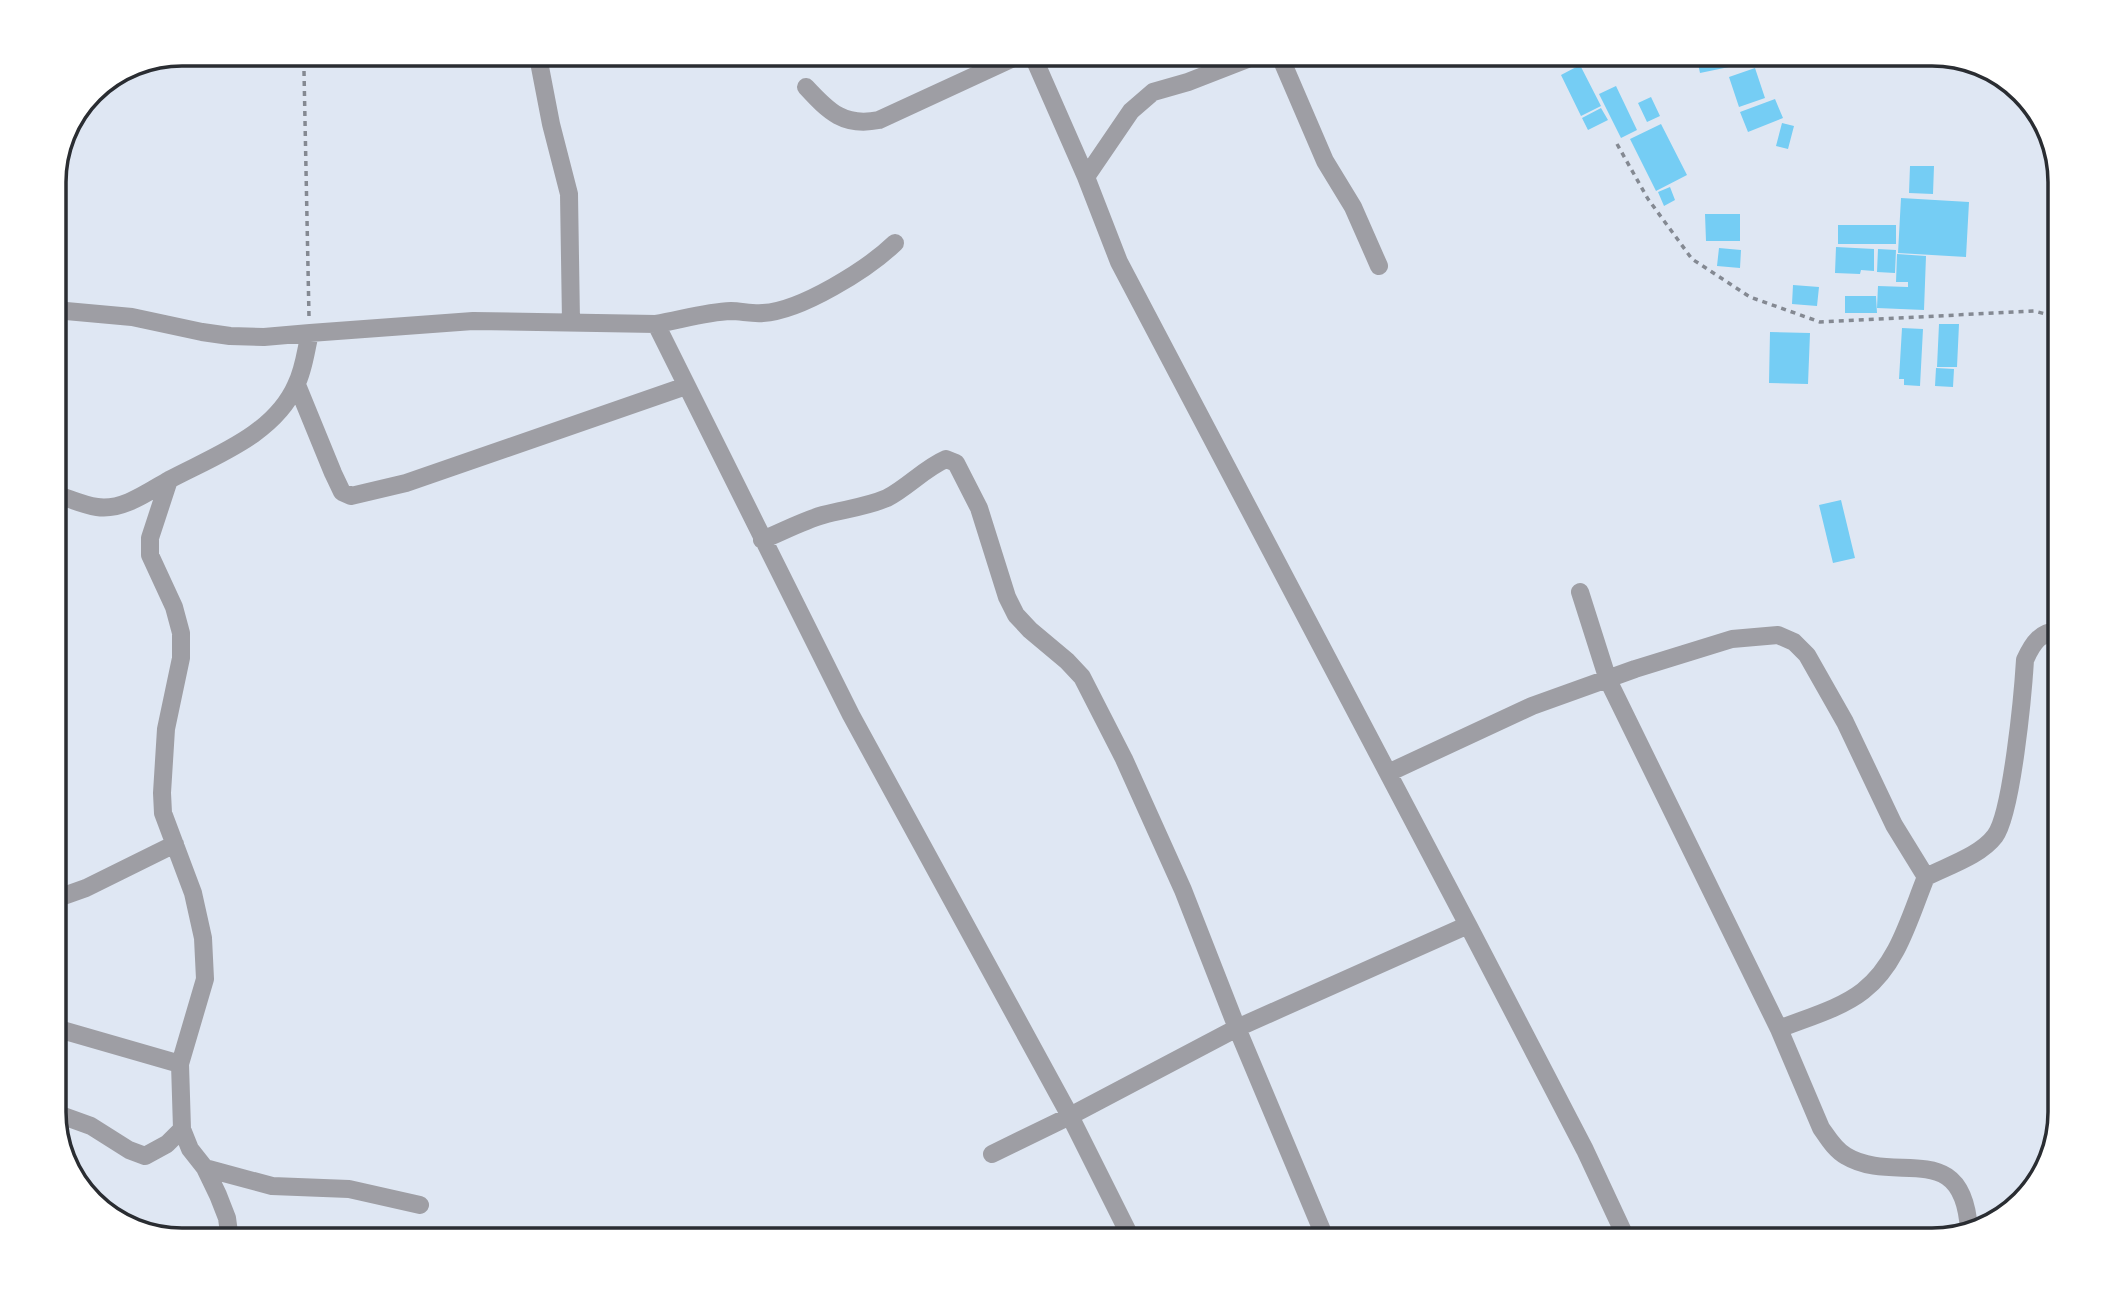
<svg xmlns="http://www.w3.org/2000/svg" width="2115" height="1294" viewBox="0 0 2115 1294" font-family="Signika,sans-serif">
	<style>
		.building { fill: #75cdf4 }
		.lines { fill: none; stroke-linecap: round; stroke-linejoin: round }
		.path { stroke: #848992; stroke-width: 3.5; stroke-dasharray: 5 5; stroke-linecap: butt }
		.street { stroke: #9e9ea4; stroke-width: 18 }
		.rim { fill: none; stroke: #2a2d32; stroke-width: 3.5 }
	</style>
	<rect width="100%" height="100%" fill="#dfe7f3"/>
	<path class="building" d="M1696,54H1726L1729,67L1700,73Z
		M1580,65L1601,106L1581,116L1561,75Z
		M1755,68L1765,98L1739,107L1729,77Z
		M1616,86L1637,130L1621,138L1599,94Z
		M1651,97L1660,116L1647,122L1638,103Z
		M1775,99L1783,118L1748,132L1740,112Z
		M1601,108L1608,120L1588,130L1582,118Z
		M1782,123L1794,126L1788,149L1776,146Z
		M1661,124L1687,175L1656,191L1630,139Z
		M1910,166H1934L1933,194L1909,193Z
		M1670,187L1675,200L1664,206L1658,192Z
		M1901,198L1969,202L1966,257L1898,253Z
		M1705,214H1740V241H1706Z
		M1838,225H1896V244H1838Z
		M1836,247L1874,249V271L1861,270L1860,274L1835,273Z
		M1719,248L1741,250L1740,268L1717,266Z
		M1878,249L1896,250L1895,273L1877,272Z
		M1897,254L1926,256L1924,310L1877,308L1878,286L1908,287V282H1896Z
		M1793,285L1819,287L1817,306L1792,304Z
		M1845,296H1876L1877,313H1845Z
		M1939,324H1959L1957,367H1937Z
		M1902,328L1923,329L1920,386L1904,385V379H1899Z
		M1770,332L1810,333L1808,384L1769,383Z
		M1936,368L1954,369L1953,387L1935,386Z
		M1841,500L1855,558L1833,563L1819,505Z"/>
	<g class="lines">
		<path class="path" d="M304,71L309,317
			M1617,144L1648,199L1692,259L1750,297L1820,322L2034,311L2061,318"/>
		<path class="street" d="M542,54L540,67L551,124L569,194L571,321
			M1032,54L1086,177L1119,262L1468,925
			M1279,54L1325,161L1353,207L1379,266
			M1844,54V56
			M806,87C829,112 844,127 879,120L1022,54
			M1086,177L1131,111L1153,92L1188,82L1260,54
			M55,310L132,317L202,332L230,336L264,337L310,333
			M656,324C680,320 706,312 731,311C741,311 752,314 763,313C801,311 868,269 895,243
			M297,385L333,473L342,492L351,496L406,483L686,386
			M55,494C68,498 83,505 97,507C122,511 148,492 169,480
			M762,540C782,532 802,521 823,515C845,509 866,507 887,498C908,487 925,468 946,459L956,463L979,508L1007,597L1016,615L1030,630L1067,661L1082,677L1124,759L1183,890L1237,1028L1326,1240
			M1580,592L1608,680L1779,1029L1821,1128C1828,1138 1835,1150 1846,1156C1896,1186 1963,1136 1969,1230
			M1388,773L1532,706L1635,669L1732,639L1778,635L1794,642L1807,655L1845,722L1894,825L1926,877
			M55,899L86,888L175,844
			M55,1028L180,1064
			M1779,1029C1806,1018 1840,1009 1863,991C1898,964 1910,916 1926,877C1947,866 1980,856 1995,836C2012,813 2023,693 2025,660C2033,642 2040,632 2061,630
			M55,1113L91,1126L129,1150L145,1156L167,1144L182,1129
			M992,1154L1070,1116L1132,1240
			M205,1168L272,1186L349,1189L420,1205
			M230,1240L227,1218L218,1195L205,1168L190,1149L182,1129L180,1064L205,979L203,938L193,893L163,813L162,793L166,729L181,658V633L174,607L150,555V538L169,480C214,456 274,435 296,385C304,370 306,349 310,333L473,321L656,324L851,715L1070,1116L1237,1028L1468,925L1585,1150L1627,1240"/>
	</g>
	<path d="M0 0H2115V1294H0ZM182 66H1932A116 116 0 0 1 2048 182V1112A116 116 0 0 1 1932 1228H182A116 116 0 0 1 66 1112V182A116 116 0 0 1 182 66Z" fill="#fff" fill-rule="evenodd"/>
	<path class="rim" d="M182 66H1932A116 116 0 0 1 2048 182V1112A116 116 0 0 1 1932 1228H182A116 116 0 0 1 66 1112V182A116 116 0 0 1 182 66Z"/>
</svg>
